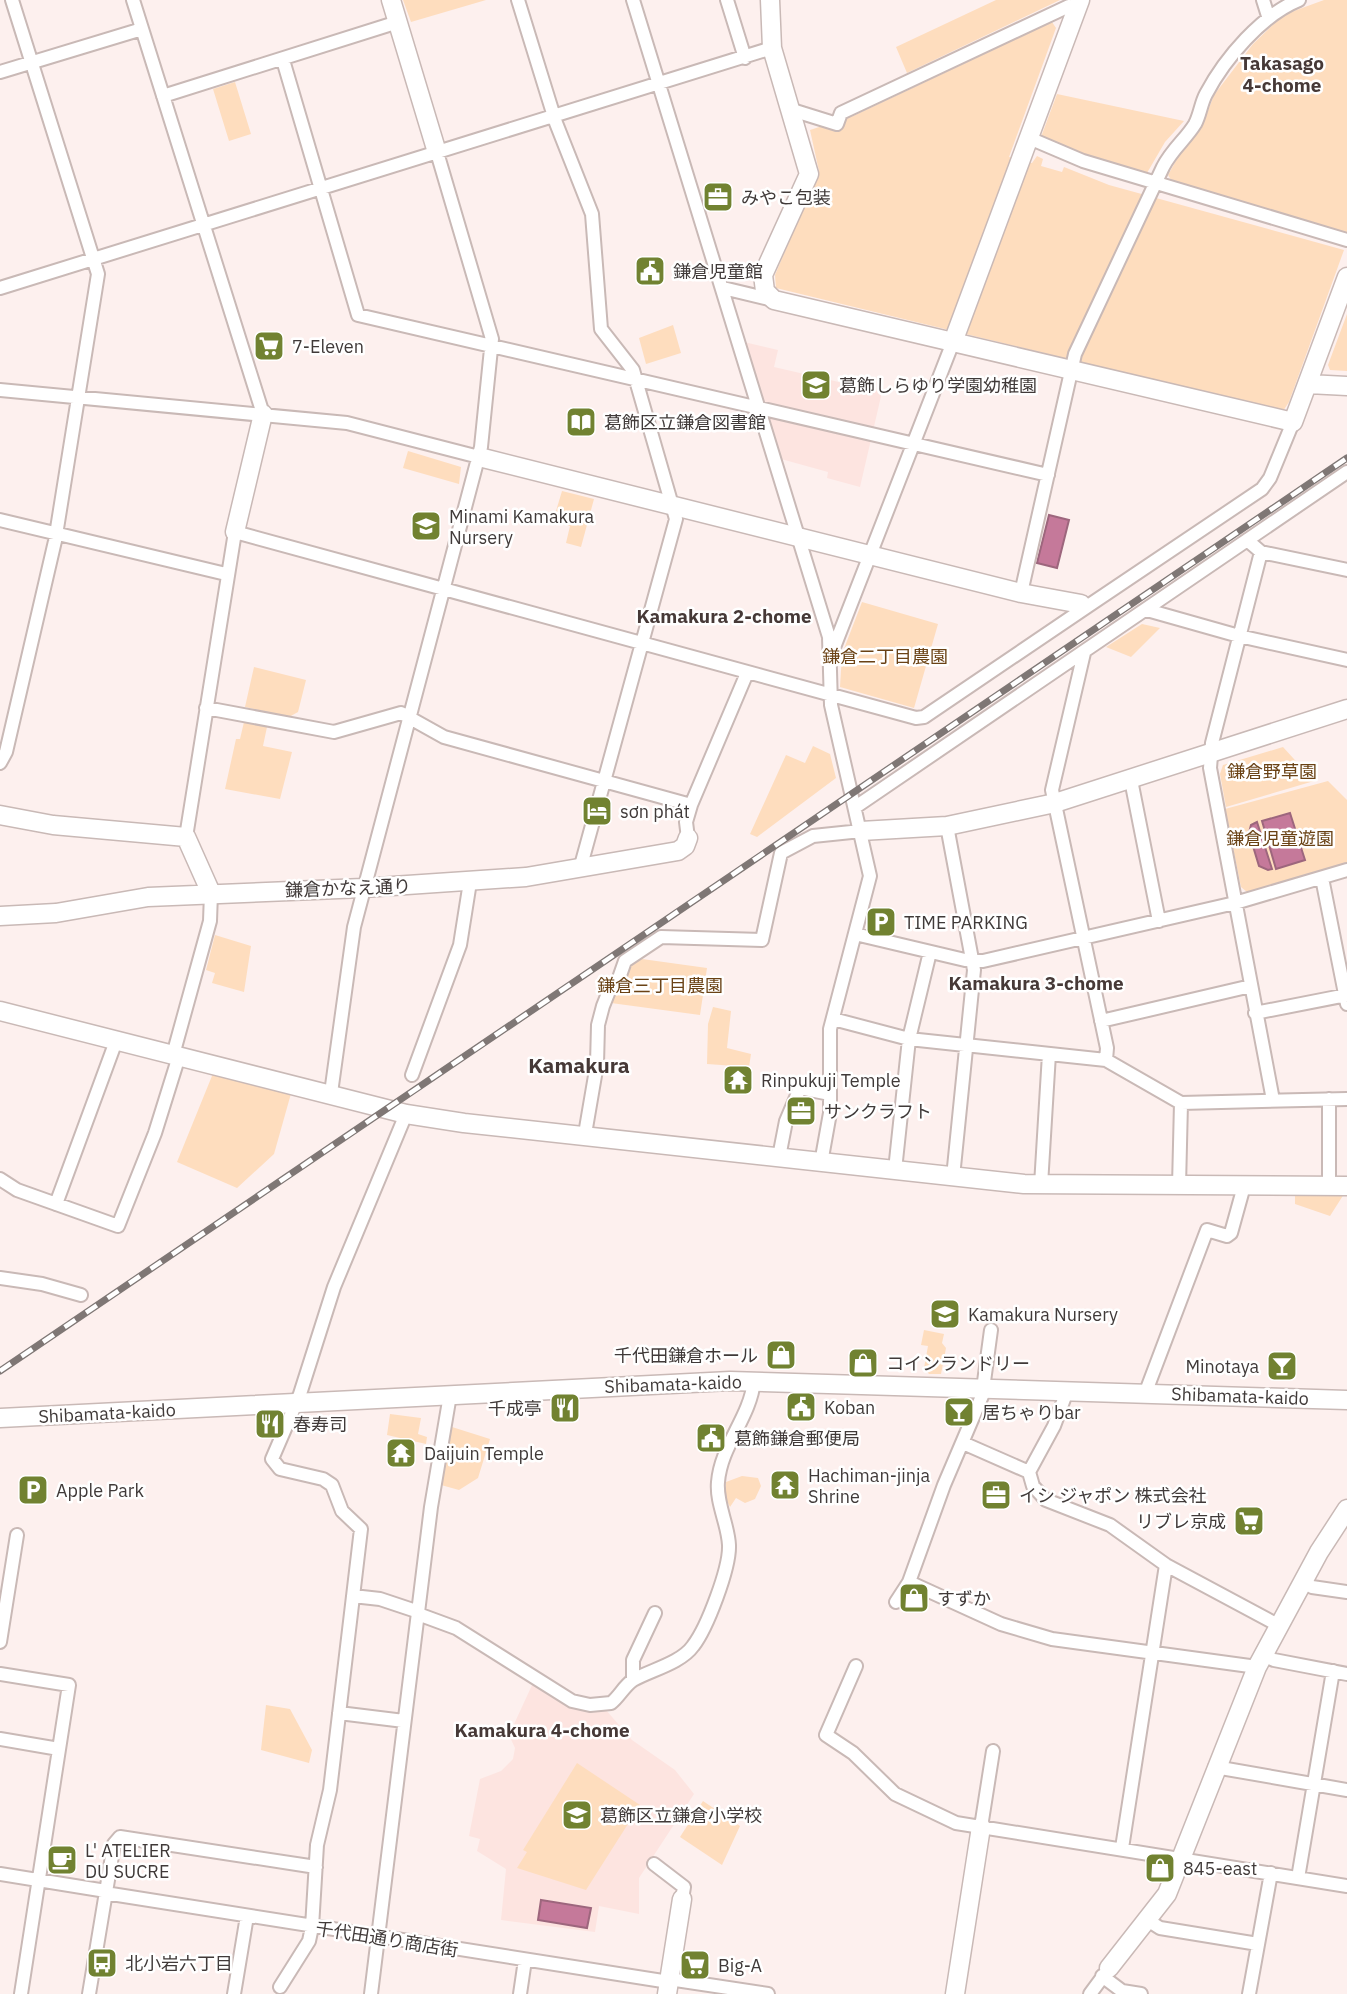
<svg xmlns="http://www.w3.org/2000/svg" width="1347" height="1994" viewBox="0 0 1347 1994" font-family="'IBM Plex Sans','Noto Sans JP',sans-serif">
	<style>
		.built { fill: #fde4e0 }
		.green { fill: #feddbe }
		.water { fill: #c5799a; stroke: #9d667d; stroke-width: 2 }
		.lines { fill: none; stroke-linecap: round; stroke-linejoin: round }
		.street-casing { stroke: #c9b9b6; stroke-width: 16 }
		.secondary-casing { stroke: #c9b9b6; stroke-width: 21 }
		.street { stroke: #fff; stroke-width: 12 }
		.secondary { stroke: #fff; stroke-width: 18 }
		.rail-casing { stroke: #7f7775; stroke-width: 7 }
		.rail { stroke: #fff; stroke-width: 4.5; stroke-dasharray: 13; stroke-linecap: butt }
		.labels { text-anchor: middle; dominant-baseline: central; stroke-width: 5; stroke-linejoin: round; paint-order: stroke }
		.poi-label { font-size: 18px; fill: #403a39; stroke: #fff; text-anchor: start }
		.park-label { font-size: 18px; fill: #6a4215; stroke: #fff }
		.street-label { font-size: 18px; fill: #403a39; stroke: #fff }
		.neighbourhood-label { font-size: 19px; font-weight: bold; fill: #463937; stroke: #fff }
		.quarter-label { font-size: 21px; font-weight: bold; fill: #463937; stroke: #fff }
	</style>
	<rect width="100%" height="100%" fill="#fdf0ee"/>
	<path class="built" d="M744,342L778,350L774,367L882,392L860,487L827,478L828,472L781,459Z
		M533,1683L576,1709L606,1710L632,1740L675,1770L694,1794L639,1878V1914L599,1906L595,1932L501,1920L506,1869L477,1851L480,1839L469,1836L480,1779L501,1771L513,1759L515,1748L509,1735Z"/>
	<path class="green" d="M403,0H486L411,22Z
		M996,0H1060L907,73L896,47Z
		M1324,0H1347V233L1173,183L1168,175L1182,150L1201,129L1214,95L1253,44L1283,15Z
		M1052,22L1056,28L1009,157L1032,163L1037,156L1043,159L1041,166L1062,172L1064,167L1109,185L1344,250L1289,402L1283,411L776,288L775,275L819,171L810,130L853,116Z
		M235,82L251,134L229,141L213,89Z
		M1057,94L1184,121L1165,142L1147,173L1097,159L1041,137Z
		M1347,314V371L1330,370L1328,365Z
		M673,325L681,353L646,364L639,338Z
		M408,451L461,467L459,484L403,468Z
		M562,491L594,499L581,547L566,543L570,526L553,521Z
		M862,602L938,624L914,708L840,687L842,654Z
		M1142,624L1160,628L1131,657L1106,647Z
		M254,667L306,680L298,712L289,717L245,707Z
		M244,722L267,727L263,746L292,752L280,799L225,789L236,739H240Z
		M813,746L830,754L836,778L757,837L750,834L786,755L805,763Z
		M1283,747L1314,781L1226,807L1220,774L1223,765Z
		M1328,781L1347,800V863L1247,892L1241,887L1225,809Z
		M215,935L251,946L244,992L212,983L215,973L206,970Z
		M642,959L707,968L700,1015L611,1003L615,991L622,987L629,966Z
		M713,1007L731,1011L727,1048L751,1054L749,1067L707,1064L708,1024Z
		M214,1071L292,1090L274,1154L237,1188L177,1162Z
		M1295,1194H1344L1330,1216L1295,1204Z
		M924,1330L944,1334L942,1343L946,1348L941,1374H929L924,1368L928,1346L921,1345Z
		M390,1414L421,1418L418,1434L427,1437L426,1444L387,1435Z
		M452,1427L490,1439L478,1478L459,1490L441,1485Z
		M742,1476L758,1478L761,1486L755,1499L745,1503L736,1498L730,1507L724,1495L726,1482Z
		M266,1705L290,1709L312,1750L309,1763L261,1750Z
		M577,1763L640,1805L586,1890L517,1868L527,1852L523,1850Z
		M703,1801L740,1826L722,1865L680,1837Z"/>
	<path class="water" d="M1049,515L1069,520L1057,568L1037,563Z
		M1290,813L1305,860L1276,869L1262,821Z
		M1257,822L1272,869L1268,870L1259,866L1249,833L1251,825Z
		M541,1900L591,1908L587,1928L538,1920Z"/>
	<g class="lines">
		<g class="street-casing">
			<path id="street" d="M133,0L263,414
				M518,0L556,123L592,214L601,329L633,370L676,519L580,869
				M633,0L829,637L831,705L870,876L830,1029V1113L821,1163
				M727,0L745,58
				M1263,0L1268,16
				M283,60L358,315L1048,475
				M0,72L142,29
				M163,96L398,22
				M792,110L837,124L841,113L1069,6L1076,9
				M1029,138L1083,161L1347,240
				M0,288L772,48
				M723,288L773,300
				M0,390L347,423L479,457
				M0,520L226,574
				M1247,540L1261,552L1212,743L1210,768L1273,1100
				M1261,552L1347,570
				M1021,593L1075,354L1163,167C1172,149 1186,139 1195,124C1200,115 1201,103 1206,94C1225,58 1262,15 1299,0
				M1081,605L1088,606L1262,489L1270,478L1293,422
				M1147,610L1239,636L1347,660
				M1084,653L1052,790L1107,1048L1106,1060
				M831,655L953,342
				M206,708L334,732L401,713L444,737L691,805
				M0,763L6,752L55,541L98,274L12,0
				M1131,780L1159,921
				M857,806L1347,472
				M947,826L974,970L953,1177
				M186,837L235,532L916,718L924,717L1088,606
				M688,838L686,822L691,805L747,673
				M1322,878L1347,1004
				M855,934L965,960L983,961L1235,903L1347,870
				M1255,1013L1347,995
				M833,1019L909,1039L1106,1060L1181,1103L1347,1099
				M1101,1021L1251,986
				M173,1055L210,921L211,893
				M412,1075L460,945L470,882
				M331,1093L354,927L481,447L492,339L436,149
				M585,1134L597,1064L598,1025L603,1006L611,986L618,981L625,961L661,937L762,940L781,853L813,836L861,831
				M779,1157L786,1121L800,1088L830,1094
				M895,1170L909,1039L930,952
				M0,1179L17,1190L118,1226L155,1133L179,1056
				M1041,1185L1049,1054
				M1179,1186L1181,1103
				M1329,1186V1099
				M56,1204L116,1041
				M0,1278L42,1284L81,1295
				M983,1389L991,1330
				M1145,1394L1207,1230L1227,1236L1231,1233L1244,1186
				M963,1443L1029,1472L1033,1486L1046,1500L1110,1525L1166,1565L1278,1625
				M1029,1472L1054,1426L1067,1391
				M909,1582L1001,1624L1052,1639L1257,1667
				M1303,1582L1312,1587L1347,1592
				M353,1596L380,1599L419,1612
				M896,1602L909,1582L944,1485L985,1389
				M418,1614L456,1628L572,1701L590,1705L611,1703C619,1697 624,1686 633,1680C651,1670 681,1663 693,1646C707,1628 730,1568 729,1545C728,1524 716,1503 718,1482C721,1445 750,1418 754,1381
				M0,1642L17,1535
				M1262,1655L1274,1660L1347,1674
				M856,1666L826,1735L853,1753L895,1794L956,1823L1347,1886
				M0,1674L69,1685L21,1994
				M633,1680V1660L655,1613
				M339,1713L404,1721
				M0,1739L59,1749
				M1215,1767L1347,1790
				M981,1827L993,1751
				M1122,1848L1166,1565
				M654,1864L684,1887L682,1899
				M0,1874L106,1891
				M1298,1878L1333,1671
				M105,1893L669,1982
				M1149,1921L1160,1928L1258,1944
				M1102,1976L1122,1991L1141,1994
				M669,1979L768,1994
				M280,1987L309,1941L312,1927L317,1845L330,1790L361,1529L342,1511L332,1485L323,1479L280,1469L272,1459L300,1394L334,1287L406,1114
				M89,1994L114,1844L120,1837L316,1867
				M234,1994L247,1916
				M371,1994L431,1507L450,1395
				M520,1994L525,1960
				M1090,1994L1107,1971
				M1249,1994L1271,1873"/>
		</g>
		<g class="secondary-casing">
			<path id="secondary" d="M391,0L436,149
				M770,0L772,48L809,174L763,275L765,291L774,300L1293,422L1347,277
				M953,342L1080,0
				M1308,384L1347,386
				M479,457L1021,593L1081,604
				M235,532L263,414
				M0,815L53,825L186,837L211,893
				M861,831L947,826L1055,803L1347,709
				M0,916L56,913L148,897L363,888L526,877L678,851L685,846L688,838
				M0,1011L406,1114L464,1123L1024,1184L1347,1186
				M0,1418L730,1381L1347,1400
				M1109,1968L1167,1894L1257,1667L1319,1552L1347,1509
				M667,1994L682,1899
				M955,1994L981,1827"/>
		</g>
		<use href="#street" class="street"/>
		<use href="#secondary" class="secondary"/>
		<g class="rail-casing">
			<path id="rail" d="M0,1371L1347,458"/>
		</g>
		<use href="#rail" class="rail"/>
	</g>
	<defs>
		<g id="office-square" transform="scale(1.575)"><rect x="-9" y="-9" width="18" height="18" rx="4" fill="#718231" stroke="#fff"/><path d="M-6-3h4V-5.5h4V-3h4V5H-6ZM-1-4.5V-3h2v-1.5ZM-6 0V1H6V0Z" fill="#fff"/></g>
		<g id="civic-square" transform="scale(1.575)"><rect x="-9" y="-9" width="18" height="18" rx="4" fill="#718231" stroke="#fff"/><path d="M-.6-6.5H3V-4.5H.6V-3L4-1V1h2V6H-6V1h2V-1L-.6-3ZM-1.2 2.5V6h2.4V2.5Z" fill="#fff"/></g>
		<g id="supermarket-square" transform="scale(1.575)"><rect x="-9" y="-9" width="18" height="18" rx="4" fill="#718231" stroke="#fff"/><path d="M-6-5.5h2.5l.6 2H6L4.5 2H-2.5L-4.4-4H-6ZM-1.5 3.2a1.3 1.3 0 1 0 .1 0ZM3 3.2a1.3 1.3 0 1 0 .1 0Z" fill="#fff"/></g>
		<g id="school-square" transform="scale(1.575)"><rect x="-9" y="-9" width="18" height="18" rx="4" fill="#718231" stroke="#fff"/><path d="M0-5L7-2L0 1L-7-2ZM-4 1L0 2.5L4 1V4Q0 6-4 4Z" fill="#fff"/></g>
		<g id="library-square" transform="scale(1.575)"><rect x="-9" y="-9" width="18" height="18" rx="4" fill="#718231" stroke="#fff"/><path d="M-6-4Q-3-5.5-.7-3.5V5Q-3 3-6 4ZM6-4Q3-5.5 .7-3.5V5Q3 3 6 4Z" fill="#fff"/></g>
		<g id="hotel-square" transform="scale(1.575)"><rect x="-9" y="-9" width="18" height="18" rx="4" fill="#718231" stroke="#fff"/><path d="M-6-4.5h1.5V1H6V5H4.5V3h-9V5H-6ZM-4 0a1.8 1.8 0 1 1 3.6 0ZM.5 0V-2.5h3Q6-2.5 6 0Z" fill="#fff"/></g>
		<g id="parking-square" transform="scale(1.575)"><rect x="-9" y="-9" width="18" height="18" rx="4" fill="#718231" stroke="#fff"/><path d="M-3.5-5.5H1a3.5 3.5 0 0 1 0 7H-1V5.5H-3.5ZM-1-3.4V-.6H.8a1.4 1.4 0 0 0 0-2.8Z" fill="#fff"/></g>
		<g id="temple-square" transform="scale(1.575)"><rect x="-9" y="-9" width="18" height="18" rx="4" fill="#718231" stroke="#fff"/><path d="M0-6L5-2H3V0L6.5 2.5H4V6H1.5V3h-3V6H-4V2.5H-6.5L-3 0V-2H-5Z" fill="#fff"/></g>
		<g id="shop-square" transform="scale(1.575)"><rect x="-9" y="-9" width="18" height="18" rx="4" fill="#718231" stroke="#fff"/><path d="M-5-2.5h2.3a2.7 3.5 0 0 1 5.4 0H5L5.5 6h-11ZM-1.5-2.5h3a1.5 2.3 0 0 0-3 0Z" fill="#fff"/></g>
		<g id="bar-square" transform="scale(1.575)"><rect x="-9" y="-9" width="18" height="18" rx="4" fill="#718231" stroke="#fff"/><path d="M-6-5H6L.8 .8V4.5H3.5V6h-7V4.5H-.8V.8Z" fill="#fff"/></g>
		<g id="restaurant-square" transform="scale(1.575)"><rect x="-9" y="-9" width="18" height="18" rx="4" fill="#718231" stroke="#fff"/><path d="M-5-6h1v4h1v-4h1v4h1v-4h1v5L-1.5 .5V6h-2V.5L-5-1ZM5-6V6H3V1.5H1.5Q1.5-4 5-6Z" fill="#fff"/></g>
		<g id="cafe-square" transform="scale(1.575)"><rect x="-9" y="-9" width="18" height="18" rx="4" fill="#718231" stroke="#fff"/><path d="M-5.5-4.5H6V0H3Q3 3.5 0 3.5H-2.5Q-5.5 3.5-5.5 0ZM3-3.2v2h1.7v-2ZM-6 4.5H4V6H-6Z" fill="#fff"/></g>
		<g id="bus-square" transform="scale(1.575)"><rect x="-9" y="-9" width="18" height="18" rx="4" fill="#718231" stroke="#fff"/><path d="M-5-6H5V4H4V6H2V4H-2V6H-4V4H-5ZM-3.5-4V0h7V-4ZM-3.5 1.2v1.5H-2V1.2ZM2 1.2v1.5H3.5V1.2Z" fill="#fff"/></g>
	</defs>
	<g fill-rule="evenodd">
		<use href="#office-square" x="718" y="197"/>
		<use href="#civic-square" x="650" y="271"/>
		<use href="#supermarket-square" x="269" y="346"/>
		<use href="#school-square" x="816" y="385"/>
		<use href="#library-square" x="581" y="422"/>
		<use href="#school-square" x="426" y="526"/>
		<use href="#hotel-square" x="597" y="811"/>
		<use href="#parking-square" x="881" y="922"/>
		<use href="#temple-square" x="738" y="1080"/>
		<use href="#office-square" x="801" y="1111"/>
		<use href="#school-square" x="945" y="1314"/>
		<use href="#shop-square" x="781" y="1355"/>
		<use href="#shop-square" x="863" y="1363"/>
		<use href="#bar-square" x="1282" y="1366"/>
		<use href="#civic-square" x="801" y="1407"/>
		<use href="#restaurant-square" x="565" y="1408"/>
		<use href="#bar-square" x="959" y="1412"/>
		<use href="#restaurant-square" x="270" y="1424"/>
		<use href="#civic-square" x="711" y="1438"/>
		<use href="#temple-square" x="401" y="1453"/>
		<use href="#temple-square" x="785" y="1485"/>
		<use href="#parking-square" x="33" y="1490"/>
		<use href="#office-square" x="996" y="1495"/>
		<use href="#supermarket-square" x="1249" y="1521"/>
		<use href="#shop-square" x="914" y="1598"/>
		<use href="#school-square" x="577" y="1815"/>
		<use href="#cafe-square" x="62" y="1860"/>
		<use href="#shop-square" x="1160" y="1868"/>
		<use href="#bus-square" x="102" y="1963"/>
		<use href="#supermarket-square" x="695" y="1965"/>
	</g>
	<g class="labels">
		<g class="poi-label">
			<text x="741" y="197">みやこ包装</text>
			<text x="673" y="271">鎌倉児童館</text>
			<text x="292" y="346">7-Eleven</text>
			<text x="839" y="385">葛飾しらゆり学園幼稚園</text>
			<text x="604" y="422">葛飾区立鎌倉図書館</text>
			<text x="449" y="516">Minami Kamakura<tspan x="449" dy="21">Nursery</tspan></text>
			<text x="620" y="811">sơn phát</text>
			<text x="904" y="922">TIME PARKING</text>
			<text x="761" y="1080">Rinpukuji Temple</text>
			<text x="824" y="1111">サンクラフト</text>
			<text x="968" y="1314">Kamakura Nursery</text>
			<text x="758" y="1355" text-anchor="end">千代田鎌倉ホール</text>
			<text x="886" y="1363">コインランドリー</text>
			<text x="1259" y="1366" text-anchor="end">Minotaya</text>
			<text x="824" y="1407">Koban</text>
			<text x="542" y="1408" text-anchor="end">千成亭</text>
			<text x="982" y="1412">居ちゃりbar</text>
			<text x="293" y="1424">春寿司</text>
			<text x="734" y="1438">葛飾鎌倉郵便局</text>
			<text x="424" y="1453">Daijuin Temple</text>
			<text x="808" y="1475">Hachiman-jinja<tspan x="808" dy="21">Shrine</tspan></text>
			<text x="56" y="1490">Apple Park</text>
			<text x="1019" y="1495">イシ ジャポン 株式会社</text>
			<text x="1226" y="1521" text-anchor="end">リブレ京成</text>
			<text x="937" y="1598">すずか</text>
			<text x="600" y="1815">葛飾区立鎌倉小学校</text>
			<text x="85" y="1850">L' ATELIER<tspan x="85" dy="21">DU SUCRE</tspan></text>
			<text x="1183" y="1868">845-east</text>
			<text x="125" y="1963">北小岩六丁目</text>
			<text x="718" y="1965">Big-A</text>
		</g>
		<g class="park-label">
			<text x="885" y="656">鎌倉二丁目農園</text>
			<text x="1272" y="771">鎌倉野草園</text>
			<text x="1280" y="838">鎌倉児童遊園</text>
			<text x="660" y="985">鎌倉三丁目農園</text>
		</g>
		<g class="street-label">
			<text transform="translate(348 888) rotate(-2)">鎌倉かなえ通り</text>
			<text transform="translate(673 1384) rotate(-2)">Shibamata-kaido</text>
			<text transform="translate(1240 1396) rotate(2)">Shibamata-kaido</text>
			<text transform="translate(107 1413) rotate(-3)">Shibamata-kaido</text>
			<text transform="translate(387 1939) rotate(9)">千代田通り商店街</text>
		</g>
		<g class="neighbourhood-label">
			<text x="1282" y="63">Takasago<tspan x="1282" dy="22">4-chome</tspan></text>
			<text x="724" y="616">Kamakura 2-chome</text>
			<text x="1036" y="983">Kamakura 3-chome</text>
			<text x="542" y="1730">Kamakura 4-chome</text>
		</g>
		<g class="quarter-label">
			<text x="579" y="1065">Kamakura</text>
		</g>
	</g>
</svg>
